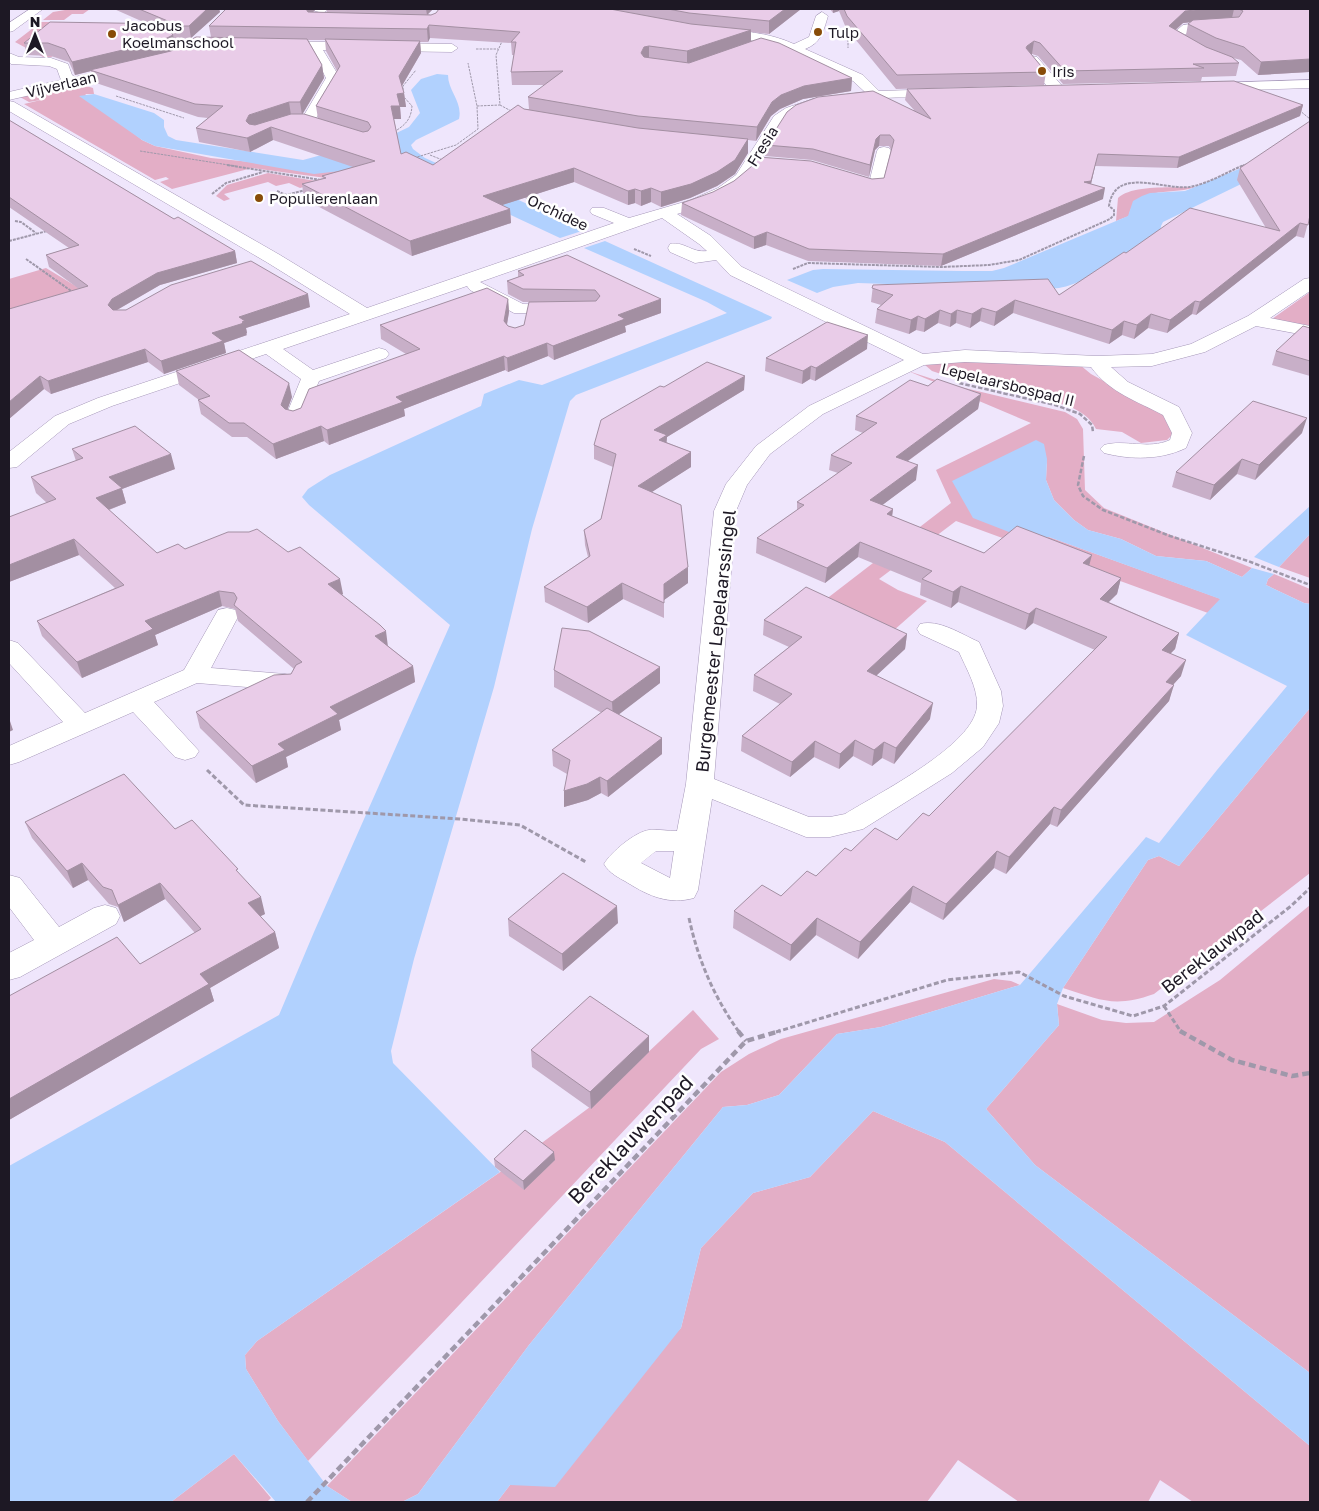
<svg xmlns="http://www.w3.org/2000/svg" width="1319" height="1511" viewBox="0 0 1319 1511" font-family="'Golos Text',sans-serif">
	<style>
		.green { fill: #e3aec6 }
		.water { fill: #b1d1fe }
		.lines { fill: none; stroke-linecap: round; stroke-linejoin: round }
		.minor-casing { stroke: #a597b8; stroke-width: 1 }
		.path-far4 { stroke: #9f98aa; stroke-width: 1; stroke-dasharray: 2.5 1; stroke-linecap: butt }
		.path-far3 { stroke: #9f98aa; stroke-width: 2; stroke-dasharray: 3 1; stroke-linecap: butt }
		.path-far2 { stroke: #9f98aa; stroke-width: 2.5; stroke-dasharray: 4.5 2; stroke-linecap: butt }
		.path-far1 { stroke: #9f98aa; stroke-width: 3; stroke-dasharray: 5 2.5; stroke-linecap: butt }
		.path { stroke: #9f98aa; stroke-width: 4.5; stroke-dasharray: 7 4; stroke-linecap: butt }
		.minor { fill: #fff; fill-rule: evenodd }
		.wall { fill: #c8afc8; fill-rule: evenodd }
		.shaded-wall { fill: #a38fa2 }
		.building { fill: #e9cce8; stroke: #a38fa2 }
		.poi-dot { fill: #884c08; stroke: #fff; stroke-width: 2 }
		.labels { text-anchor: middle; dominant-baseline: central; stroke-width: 5; stroke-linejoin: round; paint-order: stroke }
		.far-poi-label { font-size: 15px; fill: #1d1824; stroke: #fff; text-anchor: start }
		.far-street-label { font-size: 15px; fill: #1d1824; stroke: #fff }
		.street-label { font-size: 18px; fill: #1d1824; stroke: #fff }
		.near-street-label { font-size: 21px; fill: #1d1824; stroke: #fff }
	</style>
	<rect width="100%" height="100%" fill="#efe6fc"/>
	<path class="green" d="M71,9H90L83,14H72L64,20H43L53,12Z
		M41,22H61L33,45L53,57H43L15,42Z
		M80,84L93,88L94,94H85L142,140L155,146L211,158L341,171L326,178L252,168L172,189L160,182L169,179L166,177L155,180L24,104L41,100L29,102L20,97Z
		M268,173L322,182L300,188L289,183L276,186L268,182L224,194L230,199L224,201L216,196L227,185Z
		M1195,187C1173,196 1135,184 1129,216L1116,221L1118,198C1132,184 1175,188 1195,187Z
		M46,268L92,296L9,322V279Z
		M1310,292V329L1272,319Z
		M944,357L1080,365L1091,374L1167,416L1174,433L1167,440L1141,443L1122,432L1096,429C1090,417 1081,412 1069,406L947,376L932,371L925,365Z
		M908,371L948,384L1065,412L1077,419L1083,429L1085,490L1104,508L1252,568L1242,577L1206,561L1156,556L1121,539L1088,530L1074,520L1054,500L1046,480L1047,459L1032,541L1049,537L1221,599L1208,613L956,521L879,579L898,590L927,601L893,631L825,600L951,503L936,470L1031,423Z
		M1310,534V578L1279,567Z
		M1274,574L1310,589V604L1304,603L1266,585L1268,579Z
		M1310,708V873L1154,994C1114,1008 1101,1000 1063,988L1148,860L1159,856L1179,866Z
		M1310,905V1373L1035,1165L986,1109L1059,1025L1057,1004L1102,1020L1126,1023L1154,1022L1220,980Z
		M994,979L1011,981L1020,985L881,1027L837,1034L779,1095L747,1105L723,1107L529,1345L418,1494L402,1502H352L327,1486L721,1072L749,1054L781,1039Z
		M693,1010L719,1039L701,1049L444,1321L308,1461L278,1421L246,1369L245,1355L257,1341L539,1145L590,1107Z
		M873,1111L945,1142L1310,1446V1502H1193L1160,1480L1148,1502H1019L958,1460L927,1502H497L510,1485L681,1328L701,1248L753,1193L810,1177Z
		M234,1454L271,1498L267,1502H171Z"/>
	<path class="water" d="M437,74L448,75C448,91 463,102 459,119L416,140L411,145L413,149L425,158L585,230L560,238L402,164L314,174L155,146L142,140L79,96L94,94L154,113L164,120V127L168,136L176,140L303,160L388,137L409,127L420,113L411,90L421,79Z
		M1310,140L1272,169L1163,222L1161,226L1160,234C1139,251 1084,284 1059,288C1052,289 1043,289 1036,289L858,283L833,287L817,293L787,280L813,270L823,269L962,271H992L1004,268L1128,216L1133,201L1142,196L1150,193L1185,191Z
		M605,241L772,317L771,319L576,395L570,401L532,529L494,687L414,959L391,1051L393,1063L500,1172L257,1341L245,1355L246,1369L278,1421L327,1486L352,1502H276L234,1454L171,1502H9V1166L279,1015L314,932L450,625L309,505L302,497L308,489L330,475L481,406L484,394L519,380L542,385L727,313L707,302L584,248Z
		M1036,440L1044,444L1047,459L1046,480L1054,500L1074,520L1088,530L1121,539L1156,556L1206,561L1242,577L1252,568L1274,574L1268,579L1266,585L1304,603L1310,604V708L1179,866L1159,856L1148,860L1063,988L1057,1004L1059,1025L986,1109L1035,1165L1310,1373V1446L945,1142L873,1111L810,1177L753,1193L701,1248L681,1328L555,1487L510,1485L497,1502H402L418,1494L529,1345L723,1107L747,1105L779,1095L837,1034L881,1027L1020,985L1146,837L1159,843L1217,770L1287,686L1186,635L1220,599L1049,537L1032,541L973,518L952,481Z
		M1310,506V534L1279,567L1254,557Z"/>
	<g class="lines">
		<g class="minor-casing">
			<path id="minor" d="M30,9H43L13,31L9,32V23Z
				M313,9H329L323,13L315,11Z
				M822,12L828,16C823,32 821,43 805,49L863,75L879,91L943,89L950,93L943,97C903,98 816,94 786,121C777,128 771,143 765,153C759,162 754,175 746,182C727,199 701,207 677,214L711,236L742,267L923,354L965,350L1097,356L1152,354L1191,344L1248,316L1304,279L1310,278V291L1270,318L1310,326V336L1256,326L1205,352L1152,366L1111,367L1128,382L1179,407L1192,433L1186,448C1161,460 1131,460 1104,453L1100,449L1104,445C1125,439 1148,450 1170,440L1172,433L1163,415C1137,401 1110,393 1091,367L965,362L924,365L823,414L770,454L747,485L736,511L714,779L809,817H830L845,814C877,794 975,745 977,706C978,688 966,668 959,652L920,634L917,629L920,624C939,619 961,634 979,642L1001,691L1003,706L999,723L983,747L952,773L863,829L830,837H806L712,799L698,890L694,898C669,905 649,896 628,883C618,877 610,874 604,864C611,852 635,832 649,830C658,829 668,831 677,831L686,784L714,511L726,484L756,446L809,406L904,360L730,275L716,260L695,263L670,252L668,248L670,244C685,241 691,253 707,251L699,244L662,218L480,282L523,304L571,305L574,309L571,313L565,314L514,313L470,290L467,286L283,349L313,370L379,348L386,350L389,354L386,358L319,381L302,422L295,424L288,422L285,418L301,379L266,354L112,406L69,424L17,467L9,468V452L55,416L98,398L350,314L268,263L9,111V101L14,102L280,255L367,308L614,223L592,214L590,211L592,208H604L629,218L691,200L718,188L736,175L774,116L786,108L813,99L865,92L853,81L772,43L713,36L707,32L713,28C741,31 768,32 794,44L809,37L816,16ZM656,851H674L670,878L641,863Z
				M1224,20L1230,24L1228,27L1190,31L1182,37L1202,47L1204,50L1202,53H1194L1168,38L1183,25Z
				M179,39L223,40L229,44L223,48L175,46L173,43L175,40Z
				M273,41L452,44L458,48L452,52L323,50L340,78L315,120L342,128L344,131L342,134L337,135L302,125L300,122L326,78L311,49L269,48L267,45Z
				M9,53L19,57L51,58L68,64L72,75L75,77L129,64L135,68L134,71L9,100V92L61,80L57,69L49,66L11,64L9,62Z
				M1032,56L1037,57L1063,87L1065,90L1063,93H1053L1027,63L1026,60L1027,57Z
				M1310,80V88L1211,91L1204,87L1211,83Z
				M884,147L889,148L891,151L881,189L876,191L842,180L839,177L842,174L847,172L870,179L877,151L879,148Z
				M227,608L236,610L239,615L211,668L285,674L294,676L298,682L294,688L285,690L197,683L154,702L199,751L195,757L185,760L175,757L133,712L19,762L9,765V746L63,722L9,663V640L18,643L85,713L184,670L218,610Z
				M9,875L20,878L59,927L94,908L105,905L116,908L120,916L116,924L20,977L9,980V953L34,940L9,907Z"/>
		</g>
		<path class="path-far4" d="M848,29V48
			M476,49H498
			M116,96L184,118
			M500,105L513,112
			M477,106L500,105L496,55L503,39
			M1299,110L1310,119
			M394,132C405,125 411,120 412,106L403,96V86L416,70
			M140,151L235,166
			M430,155L445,161
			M414,158L456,145L478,129L477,106L468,63
			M1241,166L1249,163"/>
		<path class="path-far3" d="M227,165L321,180
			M277,191L286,195L306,190
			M212,194L226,183L263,172
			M523,196L570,218
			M15,221L21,222L36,233
			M9,241L47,231
			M634,249L651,256
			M26,259L74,293
			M793,269L808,263L941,267L989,265L1019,260L1110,219L1114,215V210L1109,206C1115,166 1162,190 1189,187C1208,184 1227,172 1244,165"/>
		<path class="path-far2" d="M959,383L1055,405L1080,414L1092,425L1093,432
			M1084,456L1078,485L1083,496L1103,510L1170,536L1248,561L1310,585"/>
		<path class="path-far1" d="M207,770L244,805L460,819L520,825L586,862
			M689,918C698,960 714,997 739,1032
			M1164,1006L1181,1032
			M776,1032L947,980L1019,972L1064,996L1133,1016L1164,1006L1291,906L1310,888"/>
		<path class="path" d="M738,1031L746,1041
			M1180,1031L1232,1060L1292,1076L1310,1073
			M307,1502L746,1041L780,1031"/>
		<use href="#minor" class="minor"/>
	</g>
	<path class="wall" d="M114,9H219L220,12L191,38L174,39L176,48L168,52L211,37L209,26L226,9H316L313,12H327L326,9H433L428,14L431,15L436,13L439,9H801L769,34L751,32V42L852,78L851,91L803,99L780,109L771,116L756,141L748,140V153L735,174L717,186L690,198L661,207L651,202L641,206L635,203L628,205L574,182L502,205L510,209L511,223L412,256L304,199L302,184L323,178L322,176L353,167L273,140L250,152L199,142L196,128L208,118L198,117L93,82L91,71L75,75L69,62L51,56L27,55L24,43L148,24ZM430,38L511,43L512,55H514L511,72L512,85H545L528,97L529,109H524L433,165L401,154L394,119H401L400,107H406L404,93L402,86L421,53L420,42H428ZM308,40H325L326,51L337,71L316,106L318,119L302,114L324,78L322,65Z
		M830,9H1310V69L1309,72L1258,75L1241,60L1233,58L1239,63L1236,76L1202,77L1201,81L1063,84L1038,56L1032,54V55L1046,72L1044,85L896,89L846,28L839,11L833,13ZM1191,22L1188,24L1186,35L1176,30L1183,23Z
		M907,89L1303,105L1300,116L1177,168L1095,166L1091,184L1103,199L941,266L808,261L766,245L754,249L681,215L682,203L884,178L891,150L889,146H879L875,150L869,177L812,160L765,156L766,145L914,110L905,100Z
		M9,120L174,219L235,251L237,263L160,285L117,310L310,307L246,328L247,333L246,334L247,335L224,343L226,353L164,374L148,362L51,394L44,389L9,419L79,289L49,267L46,255L69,248L9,207Z
		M1240,168L1310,215L1304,238L1296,236L1196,315L1192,314L1167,333L1148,328L1134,339L1122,335L1109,344L1013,313L994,326L980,321L970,328L956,323L950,327L938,323L924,332L916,330L909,334L875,323L877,309L881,305L871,302L873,285L1059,295L1126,253L1266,228L1237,180Z
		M567,255L661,313L625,326L626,332L554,360L548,356L508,372L505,370L404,409L405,416L329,445L324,441L276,459L247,437H232L201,414L198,400H199L179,385L176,371L292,397L287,410L293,411L301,408L406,354L381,339L380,325L508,299L509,312L507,325L508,326L515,328L524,325L532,302H523L508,294L507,281L518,277V271Z
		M1310,328V376L1272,365L1276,351Z
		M867,349L815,381L810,379L802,384L765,371L766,358Z
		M928,386L981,394L978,409L908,461L916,480L882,505L893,509L892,516L984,553L1089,566L1121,578L1117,594L1109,602L1179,633L1175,649L1170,654L1181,676L1173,685L1169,701L1057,827L1050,824L1006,874L994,868L943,920L910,902L858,959L816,935L790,961L733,928L734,911L781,896L816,876L851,851L897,840L929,816L1095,650L1033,623L1025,630L958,602L951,608L920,595L921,583L858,557L825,583L756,553L757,538L797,510V502L838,473L829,470L831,455L863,433L855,430L856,416Z
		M664,387L744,390L667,437L666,442L691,452V467L651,492L688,583L664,600V618L623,599L588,623L545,602L544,587L588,557L585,545L584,530L601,519L613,467L594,459V445Z
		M1302,433L1255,480L1237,474L1210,500L1172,487L1176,472Z
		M72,449L175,469L122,489L126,503L109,510L157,553L185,549L288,552L343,594L342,595L388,646L413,666L415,682L339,720L341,730L286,757L288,767L256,783L200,728L196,712L291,674L294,669L238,621L235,609L222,606L155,635L158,645L82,678L42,636L37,621L115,588L79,555L9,582V517L47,503L36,493L31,477L76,461Z
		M764,620L907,634L905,649L876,676L930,719L894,764L882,758L872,766L853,756L839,769L814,757L790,777L741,751L742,736L780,704L753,691L754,675L789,647L763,635Z
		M660,667V683L618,714L662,738V754L608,797L601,793L588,800L564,807L567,774L553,766L552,750L602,713L554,687V670Z
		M25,822L175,829L240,875L265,914L260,916L275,932L279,948L210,988L214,1001L9,1120V996L140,964L195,933L165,899L124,922L118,907L109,904L88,880L73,888L32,838Z
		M508,919L618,923L563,971L509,936Z
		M531,1050L649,1052L591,1109L532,1067Z
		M494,1159L555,1160L524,1190L495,1167Z"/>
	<path class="shaded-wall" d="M207,9H219L220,12L191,38L189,26Z
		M305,9H316L306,19Z
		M426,9H433L427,15Z
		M785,9H801L769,34V21Z
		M833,9H839V11L833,13Z
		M1207,9H1234L1232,18L1183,23L1166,38L1169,26L1185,11Z
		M429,25L430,38L428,42L427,29Z
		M171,26L176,48L163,54L90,70L91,71L75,75L72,62L169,31Z
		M751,30V42L687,64V51Z
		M420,41L421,53L400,89L399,76Z
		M1034,41L1032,54L1025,58L1027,46Z
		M649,46V59L644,60L641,53L644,47Z
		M1310,59L1309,72L1258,75L1261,62Z
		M322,65L324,78L302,115L300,102Z
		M852,78L851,91L803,99L780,109L771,116L756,141L757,127L772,102L781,95L804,86Z
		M404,93L406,107H400L401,119H392L391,106L397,94Z
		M289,102L291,115L251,128L246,121L249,115Z
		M1303,105L1300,116L1177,168L1179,157Z
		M271,127L273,140L250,152L247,138Z
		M880,135L879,146L875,150L869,177L870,165L876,139Z
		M748,139V153L735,174L717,186L690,198L661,207V192Z
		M1098,154L1095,166L1089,193L1084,182Z
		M574,168V182L484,211L483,196Z
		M651,188V202L641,206V191Z
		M1105,188L1103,199L941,266L943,254Z
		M635,189V203L628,205V191Z
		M510,209L511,223L412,256L410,241Z
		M1300,223L1296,236L1196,315L1200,302Z
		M767,232L766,245L754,249V237Z
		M235,251L237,263L160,285L115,311L111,317L108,305L112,299L157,273Z
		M308,294L310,307L246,328L247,333L246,334L247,335L224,343L226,353L164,374L161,361L239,317Z
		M508,299L509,312L505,335L504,321Z
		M661,299V313L625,326L626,332L554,360L553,346L618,315Z
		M1015,300L1013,313L994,326L996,312Z
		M1195,301L1192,314L1167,333L1170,320Z
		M982,308L980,321L970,328L972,314Z
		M940,310L938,323L924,332L925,319Z
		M957,310L956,323L950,327L951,314Z
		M1151,314L1148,328L1134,339L1137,325Z
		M918,316L916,330L909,334L911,320Z
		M1124,321L1122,335L1109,344L1112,330Z
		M868,335L867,349L815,381L816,368Z
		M547,343L548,356L508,372L507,358Z
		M145,349L148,362L51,394L48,381Z
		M504,356L505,370L404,409L405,416L329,445L327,430L396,397Z
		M811,366L810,379L802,384L803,371Z
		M40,376L44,389L9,419V402Z
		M745,376L744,390L667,437L666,450L654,430Z
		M289,383L292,397L284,419L281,405Z
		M981,394L978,409L894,471L896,457Z
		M1307,418L1302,433L1255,480L1259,465Z
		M321,426L324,441L276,459L273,444Z
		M691,452V467L638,501V486Z
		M171,454L175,469L122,489L126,503L100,513L96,498L109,477Z
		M1242,459L1237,474L1210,500L1214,485Z
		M918,465L916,480L869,515L870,500Z
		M893,509L891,524L887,514Z
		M74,539L79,555L9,582V565Z
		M860,542L858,557L825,583L827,568Z
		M1092,555L1088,570L1083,563Z
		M688,567V583L664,600V584Z
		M1121,578L1117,594L1096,614L1100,599Z
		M340,579L343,594L331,600L328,584Z
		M622,583L623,599L588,623L587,607Z
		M961,586L958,602L951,608L953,592Z
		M219,591L222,606L155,635L158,645L82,678L77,662L145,621Z
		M1036,608L1033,623L1025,630L1029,614Z
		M386,631L388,647L375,636Z
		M1179,633L1175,649L1158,666L1162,650Z
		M907,634L905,649L865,686L867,671Z
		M1186,660L1181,676L1161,698L1166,682Z
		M413,666L415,682L339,720L341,730L286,757L288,767L256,783L252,766L278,744L330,707Z
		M660,667V683L613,719L612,702Z
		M1174,685L1169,701L1057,827L1061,810Z
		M933,703L930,719L894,764L896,748Z
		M9,718L13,730L9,732Z
		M662,738V754L608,797L607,781Z
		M855,740L853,756L839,769L840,754Z
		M815,741L814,757L790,777L792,762Z
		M884,742L882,758L872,766L874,750Z
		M600,777L601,793L588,800L564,807V791Z
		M1054,807L1050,824L1006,874L1009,857Z
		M997,851L994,868L943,920L946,904Z
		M82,863L88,880L73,888L67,871Z
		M160,883L165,899L124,922L118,905Z
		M913,886L910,902L858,959L860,942Z
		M261,897L265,914L253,920L248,903Z
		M617,906L618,923L563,971L562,954Z
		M817,918L816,935L790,961L791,945Z
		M275,932L279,948L210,988L214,1001L9,1120V1099L200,974Z
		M649,1036V1052L591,1109L590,1092Z
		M554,1152L555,1160L524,1190L523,1181Z"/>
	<path class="building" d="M139,9H207L189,26H171L169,31L173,35L161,41L72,62L65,49L48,43H24L50,22L175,24Z
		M226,9H306L308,12L431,15L436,13L439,9H610L691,24L751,30L687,51L649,46L644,47L641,53L644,57L689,63L761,38L779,43L852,78L804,86L781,95L772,102L757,127L638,116L528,97L563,71L511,72L516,42H511L520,32L429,25L427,29L209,26Z
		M668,9H785L769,21L689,13Z
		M844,9H1207L1185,11L1169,26L1206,47L1232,57L1239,63L1193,64L1204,68L1065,71L1040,43L1034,41L1027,46L1026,48L1046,72L897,75L847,16Z
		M1239,9H1310V56H1309L1310,57V59L1261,62L1244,47L1216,38L1188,24L1193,20L1239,17L1243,11Z
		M196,37L307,39L322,65L300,102H289L249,115L246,121L249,124L255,125L291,114H304L363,132L368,131L371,127L368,122L316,106L340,66L325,39L420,41L399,76L404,93L397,94L400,106H391L401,154L406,152L433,165L518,105L524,109L638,128L748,139L735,160L717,172L691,184L661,192L651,188L641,191L635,189L628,191L574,168L483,196L510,209L410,241L302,184L326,178L322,176L375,161L271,127L247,138L196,128L223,106L195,104L90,70L171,51Z
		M1234,81L1303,105L1179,157L1098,154L1091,181L1084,182L1105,188L943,254L809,249L767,232L754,237L682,203L713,192L734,181L752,166L758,157L811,161L872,179L884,178L894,140L890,135H880L876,139L870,165L813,149L766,145L787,112L796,105L818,97L873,91L931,119L907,89Z
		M9,120L174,219L178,217L235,251L157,273L112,299L108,305L113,310H126L171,285L251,261L308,294L239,317L245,321L242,322L244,323L212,333L223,341L161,361L145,349L48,381L40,376L9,402V309L88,286L46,255L79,245L9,197Z
		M1310,121V215L1308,225L1300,223L1200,302L1195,301L1170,320L1151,314L1137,325L1124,321L1112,330L1015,300L996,312L982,308L972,314L957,310L951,314L940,310L925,319L918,316L911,320L877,309L893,295L872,288L873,285L1048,279L1059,295L1124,252L1126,253L1190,208L1280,231L1240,168Z
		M567,255L661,299L618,315L625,319L553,346L547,343L507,358L504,356L396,397L403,402L327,430L321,426L273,444L244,423H229L198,400L210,396L176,371L239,350L289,383L281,405L285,409L293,411L301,408L309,389L420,349L380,325L487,288L508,299L504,321L508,326L515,328L524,325L529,302L596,301L600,296L595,290L523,289L507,281L524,275L518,271Z
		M827,322L868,335L816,368L811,366L803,371L766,358Z
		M1303,326L1310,328V361L1276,351Z
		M707,362L745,376L654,430L667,435L659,440L691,452L638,486L681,505L688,567L664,584V603L622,583L587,607L544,587L590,556L584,530L601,519L616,454L594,445L601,420L660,386L664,387Z
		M937,379L981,394L896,457L918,465L870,500L893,509L887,514L984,553L1017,526L1092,555L1083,563L1121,578L1100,599L1179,633L1162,650L1186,660L1166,682L1174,685L1061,810L1054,807L1009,857L997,851L946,904L913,886L860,942L817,918L791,945L734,911L762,885L781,896L807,871L816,876L845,848L851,851L875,828L897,840L923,813L929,816L1107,637L1036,608L1029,614L961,586L953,592L922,579L932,571L860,542L827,568L757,538L804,505L797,502L852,463L831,455L877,423L856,416L910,380L928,386Z
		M1253,401L1307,418L1259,465L1242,459L1214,485L1176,472Z
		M135,426L171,454L109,477L122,488L96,498L157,553L178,544L185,549L228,532H249L257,529L288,552L300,547L340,579L328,584L380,625L386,631L375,636L413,666L330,707L338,714L278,744L285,750L252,766L196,712L274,675L291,674L296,665L302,662L234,605L237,598L234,593L219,591L145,621L153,629L77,662L37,621L124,585L74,539L9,565V517L56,499L31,477L83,458L72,449Z
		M806,587L907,634L867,671L933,703L896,748L884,742L874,750L855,740L840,754L815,741L792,762L742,736L792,694L754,675L802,637L764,620Z
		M562,628L589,631L660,667L612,702L554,670Z
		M607,708L662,738L607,781L600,777L587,784L564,791L570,760L552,750Z
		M124,774L175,829L192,820L238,869L236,870L261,897L248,903L275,932L200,974L209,984L9,1099V996L117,937L140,964L201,929L160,883L118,905L112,890L103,887L82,863L67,871L25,822Z
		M563,873L617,906L562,954L508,919Z
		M590,996L649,1036L590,1092L531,1050Z
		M525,1130L554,1152L523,1181L494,1159Z"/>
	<g class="poi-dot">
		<circle cx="818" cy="32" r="5"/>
		<circle cx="112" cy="34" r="5"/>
		<circle cx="1042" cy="71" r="5"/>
		<circle cx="259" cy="198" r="5"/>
	</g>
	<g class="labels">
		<g class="far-poi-label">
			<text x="122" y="25">Jacobus<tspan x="122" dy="17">Koelmanschool</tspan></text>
			<text x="828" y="32">Tulp</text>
			<text x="1052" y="71">Iris</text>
			<text x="269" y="198">Populierenlaan</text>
		</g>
		<g class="far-street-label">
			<text transform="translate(61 84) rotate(-13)">Vijverlaan</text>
			<text transform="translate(762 146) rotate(-58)">Fresia</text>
			<text transform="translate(558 212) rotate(25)">Orchidee</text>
			<text transform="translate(1008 384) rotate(14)">Lepelaarsbospad II</text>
		</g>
		<g class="street-label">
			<text transform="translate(715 641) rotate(-84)">Burgemeester Lepelaarssingel</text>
			<text transform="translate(1212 951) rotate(-38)">Bereklauwpad</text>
		</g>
		<g class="near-street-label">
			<text transform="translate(630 1139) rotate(-46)">Bereklauwenpad</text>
		</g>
	</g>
	<rect width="1319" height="1511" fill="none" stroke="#1d1824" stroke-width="20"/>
	<g transform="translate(35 35)" stroke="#ffffff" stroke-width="4" paint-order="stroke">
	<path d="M0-4L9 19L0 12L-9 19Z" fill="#1d1824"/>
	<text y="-8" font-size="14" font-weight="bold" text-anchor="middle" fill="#1d1824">N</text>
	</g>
</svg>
